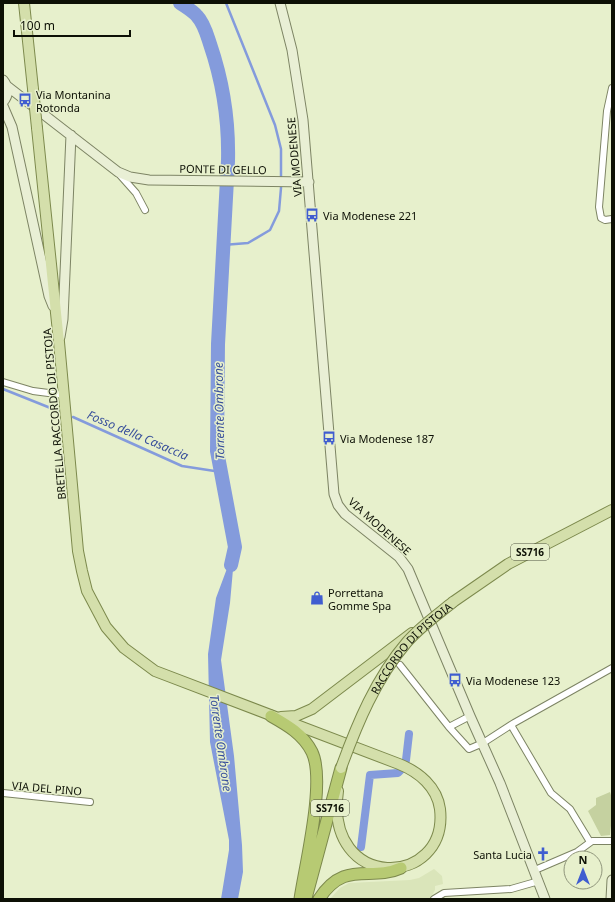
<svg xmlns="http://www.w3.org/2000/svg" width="615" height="902" viewBox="0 0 615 902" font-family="'Noto Sans',sans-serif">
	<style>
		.built { fill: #dae5ba }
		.green { fill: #c5d1a0 }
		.water { fill: #849bdc }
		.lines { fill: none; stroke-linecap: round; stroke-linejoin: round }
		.stream { stroke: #849bdc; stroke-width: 2.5 }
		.canal { stroke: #849bdc; stroke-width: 8 }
		.river { stroke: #849bdc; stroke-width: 14 }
		.street-casing { stroke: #7d8464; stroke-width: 8 }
		.secondary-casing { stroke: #7d8464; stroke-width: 11 }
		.primary-casing { stroke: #7c894c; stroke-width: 12 }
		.highway-casing { stroke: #7c894c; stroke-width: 13 }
		.street { stroke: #fff; stroke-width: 6 }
		.secondary { stroke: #e9efd5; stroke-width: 9 }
		.primary { stroke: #d4dfab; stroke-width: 10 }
		.highway { stroke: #b7ca73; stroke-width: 11 }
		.primary-bridge-casing { stroke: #7c894c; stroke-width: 12; stroke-linecap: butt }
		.primary-bridge { stroke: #d4dfab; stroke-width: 10 }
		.labels { text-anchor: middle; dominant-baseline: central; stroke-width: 3; stroke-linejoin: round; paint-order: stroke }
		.shield { fill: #e7f0cc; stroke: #4e5341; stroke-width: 1 }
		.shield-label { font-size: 10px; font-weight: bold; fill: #0d1005 }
		.poi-label { font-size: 11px; fill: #0d1005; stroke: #e7f0cc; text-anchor: start }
		.street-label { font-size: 11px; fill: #0d1005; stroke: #e7f0cc }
		.water-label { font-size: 12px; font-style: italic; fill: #374e9b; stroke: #e7f0cc }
	</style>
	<rect width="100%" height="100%" fill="#e7f0cc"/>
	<path class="built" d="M434,869L442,876L443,884L435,886V890L430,899H330L340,888L349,883L410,880L419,878Z"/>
	<path class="green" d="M610,792C615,803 611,823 610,835L601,836L588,811L596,805V798Z"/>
	<path class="water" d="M235,547L230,603L221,660L234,756L242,845L243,872L238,899H221L229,850V840L210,742L208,654L216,598Z"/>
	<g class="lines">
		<path class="stream" d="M223,245L248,243L270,230L279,211L281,188V149L275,125L226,3
			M3,389L58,411
			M73,417L182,466L221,472"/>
		<path class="canal" d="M406,760L409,734
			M361,847L370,775L398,773L400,771"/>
		<path class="river" d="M180,3C186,7 193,11 197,16C204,23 207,35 210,44C223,82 229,120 228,161L218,344L217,451L235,547L231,565"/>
		<g class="street-casing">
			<path id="street" d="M612,88L607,111L599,207L601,218L605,220L612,219
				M120,175L136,193L145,210
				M3,382L33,391L64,395
				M400,665L449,727L469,749L483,743L514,723L612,668
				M511,725L551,793L570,809L590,842
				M449,727L470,716
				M3,793L90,802
				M535,870L577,852L592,841H612
				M434,899L444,893L511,889L539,881"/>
		</g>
		<g class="secondary-casing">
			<path id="secondary" d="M280,3L292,50L303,120L334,494L338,505L345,514L399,557L408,569L470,716L500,783L545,899
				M3,80C9,87 9,95 3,102
				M7,86L118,172L130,177L149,180L309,182
				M3,106L12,127L49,296L53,306
				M60,337L63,319L71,135
				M611,899L612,880"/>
		</g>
		<g class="primary-casing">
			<path id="primary" d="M24,3L33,89
				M37,128L59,342L78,551L82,571L87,591L106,627L124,648L155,671L399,764C419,772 437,787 440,809C449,888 324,893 338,791
				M453,602L508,564L612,510
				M281,717L296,716L312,709L412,633"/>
		</g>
		<g class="highway-casing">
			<path id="highway" d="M271,716C287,725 303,734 312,752C326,781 305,865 300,899
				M306,898L341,768
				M319,899C345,859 370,882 401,868"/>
		</g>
		<use href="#street" class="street"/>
		<use href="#secondary" class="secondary"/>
		<use href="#primary" class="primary"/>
		<use href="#highway" class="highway"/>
		<g class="primary-bridge-casing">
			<g id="primary-bridge">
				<path d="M33,89L37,128"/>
				<path id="s1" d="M341,768C357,724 376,678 407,642C420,627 437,615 453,602"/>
			</g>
		</g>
		<use href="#primary-bridge" class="primary-bridge"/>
	</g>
	<defs>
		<g id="bus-bare" transform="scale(1.08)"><path d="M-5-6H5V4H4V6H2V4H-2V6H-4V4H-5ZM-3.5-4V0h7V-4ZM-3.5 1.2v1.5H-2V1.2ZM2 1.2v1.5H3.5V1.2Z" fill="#405dd0" stroke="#e7f0cc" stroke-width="2.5" paint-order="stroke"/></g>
		<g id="shop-bare" transform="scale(1.08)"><path d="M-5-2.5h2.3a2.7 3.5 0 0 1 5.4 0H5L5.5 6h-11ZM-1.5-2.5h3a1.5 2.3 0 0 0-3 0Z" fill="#405dd0" stroke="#e7f0cc" stroke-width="2.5" paint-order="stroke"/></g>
		<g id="church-bare" transform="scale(1.08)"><path d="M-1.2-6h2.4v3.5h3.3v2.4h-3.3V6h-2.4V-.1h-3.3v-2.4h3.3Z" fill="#405dd0" stroke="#e7f0cc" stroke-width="2.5" paint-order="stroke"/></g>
	</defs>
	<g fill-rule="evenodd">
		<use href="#bus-bare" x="25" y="100"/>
		<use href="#bus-bare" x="312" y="215"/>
		<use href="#bus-bare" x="329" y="438"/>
		<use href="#shop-bare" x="317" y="598"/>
		<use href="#bus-bare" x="455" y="680"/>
		<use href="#church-bare" x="543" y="854"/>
	</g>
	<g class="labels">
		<g class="shield">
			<rect x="511" y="544" width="38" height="16" rx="3"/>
			<rect x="311" y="800" width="38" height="16" rx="3"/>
		</g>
		<g class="shield-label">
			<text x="530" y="552">SS716</text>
			<text x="330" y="808">SS716</text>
		</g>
		<g class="poi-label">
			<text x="36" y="94">Via Montanina<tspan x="36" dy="13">Rotonda</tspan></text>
			<text x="323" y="215">Via Modenese 221</text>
			<text x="340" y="438">Via Modenese 187</text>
			<text x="328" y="592">Porrettana<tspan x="328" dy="13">Gomme Spa</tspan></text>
			<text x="466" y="680">Via Modenese 123</text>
			<text x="532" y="854" text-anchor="end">Santa Lucia</text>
		</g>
		<g class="street-label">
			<text transform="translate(294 157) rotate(-95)">VIA MODENESE</text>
			<text transform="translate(223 169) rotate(1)">PONTE DI GELLO</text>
			<text transform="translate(54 414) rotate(-95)">BRETELLA RACCORDO DI PISTOIA</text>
			<text transform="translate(380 526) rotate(42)">VIA MODENESE</text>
			<text stroke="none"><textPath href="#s1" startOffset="141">RACCORDO DI PISTOIA</textPath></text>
			<text transform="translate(47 788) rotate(5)">VIA DEL PINO</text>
		</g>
		<g class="water-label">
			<text transform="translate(219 411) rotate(-91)">Torrente Ombrone</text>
			<text transform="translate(138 435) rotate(23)">Fosso della Casaccia</text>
			<text transform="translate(221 743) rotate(82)">Torrente Ombrone</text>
		</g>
	</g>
	<rect width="615" height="902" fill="none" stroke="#0d1005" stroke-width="8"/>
	<g transform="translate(583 870)"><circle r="19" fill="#e7f0cc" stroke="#90967c"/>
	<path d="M0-3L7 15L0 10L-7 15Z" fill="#405dd0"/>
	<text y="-6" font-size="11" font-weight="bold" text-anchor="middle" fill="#0d1005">N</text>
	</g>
	<path d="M14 30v6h116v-6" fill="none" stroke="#0d1005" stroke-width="2"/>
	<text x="20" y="30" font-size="12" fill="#0d1005" stroke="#e7f0cc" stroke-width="3" paint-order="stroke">100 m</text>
</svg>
